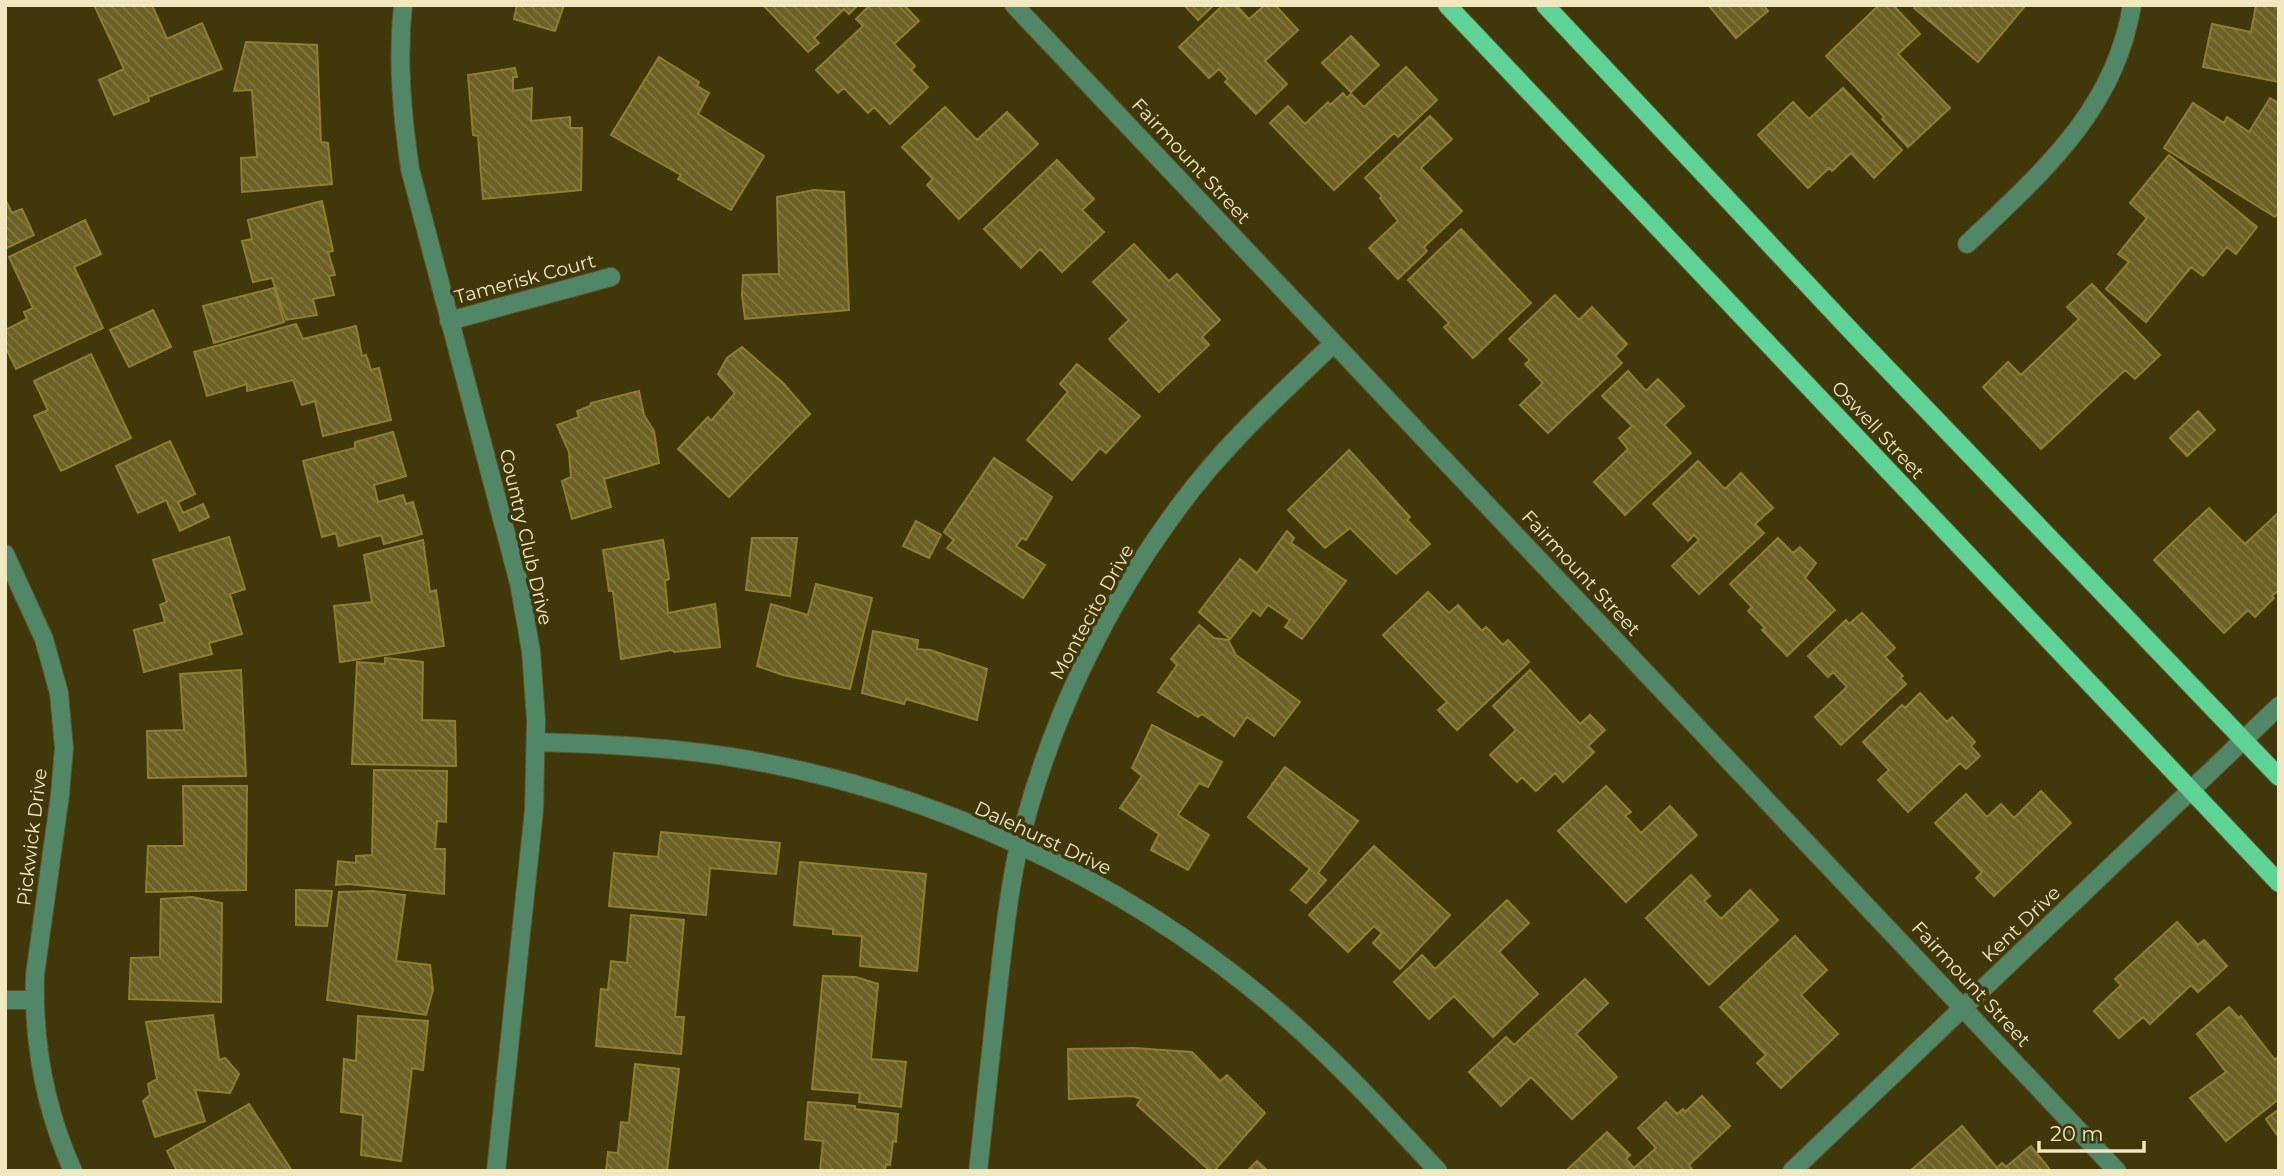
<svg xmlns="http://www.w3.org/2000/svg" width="2284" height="1176" viewBox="0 0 2284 1176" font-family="Montserrat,sans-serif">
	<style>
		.building { fill: url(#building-back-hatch); stroke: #8f7e2d; stroke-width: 2 }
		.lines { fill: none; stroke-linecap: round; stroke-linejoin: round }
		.minor-casing { stroke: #5c5328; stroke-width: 20 }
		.major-casing { stroke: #5c5328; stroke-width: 20 }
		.minor { stroke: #518667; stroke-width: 18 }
		.major { stroke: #5ed395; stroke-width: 18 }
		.labels { text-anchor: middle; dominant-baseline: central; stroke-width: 7; stroke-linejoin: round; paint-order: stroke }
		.street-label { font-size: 19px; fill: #f0e8c1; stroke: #40370b }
	</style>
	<defs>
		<pattern id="building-back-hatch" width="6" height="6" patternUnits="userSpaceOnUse" patternTransform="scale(1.75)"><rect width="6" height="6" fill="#6c6023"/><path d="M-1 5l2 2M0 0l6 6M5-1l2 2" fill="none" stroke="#817741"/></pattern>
	</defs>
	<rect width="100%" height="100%" fill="#40370b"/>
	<path class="building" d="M94,5H152L167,39L202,23L222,69L148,97L149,101L114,115L99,80L124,69Z
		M517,5H564L555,31L514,19Z
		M767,5H858L849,14L844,9L814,38L819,43L808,52L765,7Z
		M870,5H904L919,21L894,44L915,66L911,70L928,87L890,124L874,107L868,113L844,88L838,93L816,70L863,26L856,19Z
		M1184,5H1214L1198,20Z
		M1223,5H1236L1249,19L1265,5H1275L1298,30L1265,61L1287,84L1256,114L1225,82L1228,79L1219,69L1209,78L1179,47Z
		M1763,5L1768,11L1736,38L1709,6Z
		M1879,5H1893L1920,34L1898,54L1950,108L1908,147L1882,119L1884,117L1826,56Z
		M1916,5H2026L1978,62L1914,8Z
		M2256,5H2279V82L2203,67L2212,24L2251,32Z
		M1351,36L1379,65L1351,92L1322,63Z
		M246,42L317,45L321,142L328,143L332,184L242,192L241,158L257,157L252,90L234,91Z
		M659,57L699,82L697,86L709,93L698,114L764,156L731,210L678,179L681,175L611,135Z
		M1406,67L1437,100L1398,137L1394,133L1334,190L1270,123L1288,106L1305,124L1328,102L1330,105L1343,93L1347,98L1351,94L1364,107Z
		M515,68L517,77H513V91L532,88L531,121L570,117V128H582L581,190L483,199L478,136L473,135L468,75Z
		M1843,88L1902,150L1874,178L1851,153L1832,171L1829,168L1808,188L1758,135L1793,102L1809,119Z
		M2270,98L2279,103V211L2275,217L2164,148L2193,103L2224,123L2227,117L2249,132Z
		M945,107L977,140L1007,112L1038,144L959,219L927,185L933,179L902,147Z
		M1430,116L1452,139L1421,168L1462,211L1424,247L1427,251L1398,279L1369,248L1398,221L1380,198L1382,196L1365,178Z
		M2169,155L2257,227L2236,254L2227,247L2203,276L2191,267L2146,322L2106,289L2129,262L2118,254L2147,218L2130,203Z
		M1057,160L1094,199L1082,210L1104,232L1062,272L1040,249L1021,268L984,229Z
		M814,190L844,192L849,310L745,319L742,295L743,275L779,274L777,197Z
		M5,199L12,213L22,209L34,235L5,249Z
		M322,201L333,251L328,252L335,275L329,276L334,295L313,299L317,315L286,320L272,278L253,282L242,241L252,239L248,220Z
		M85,220L101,254L74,267L103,328L16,369L5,346V330L27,319L24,312L33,308L9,257Z
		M1461,229L1531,303L1473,358L1444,327L1449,323L1408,280Z
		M1134,244L1169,281L1177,274L1220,320L1202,337L1209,345L1159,392L1109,339L1129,320L1093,282Z
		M2092,284L2160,355L2135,379L2125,370L2041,449L1983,387L2008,362L2021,375L2079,319L2067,307Z
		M274,288L284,322L214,343L203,306Z
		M1555,295L1579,320L1592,307L1627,344L1615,356L1622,363L1548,433L1520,405L1543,383L1525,364L1530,360L1509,339Z
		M153,310L171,347L129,367L110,330Z
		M296,324L303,339L356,326L362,356L366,355L371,370L379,368L391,420L323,436L315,401L302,405L293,380L247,391V384L207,396L194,352Z
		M742,347L783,383L810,414L729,497L678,449L708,417L711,421L735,393L718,374L727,358Z
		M91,354L131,438L61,471L34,416L48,410L34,381Z
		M1077,364L1140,416L1106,453L1100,448L1072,480L1027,440L1068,392L1060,384Z
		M1628,371L1646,391L1658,379L1684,406L1664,425L1691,453L1625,515L1594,482L1628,449L1619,438L1632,426L1602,396Z
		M639,391L644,415L654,431L659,463L604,479L611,507L572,519L562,481L571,477L569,452L557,425L579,417L577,411L590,406L591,403Z
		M2198,411L2215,430L2187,456L2170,438Z
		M393,432L406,476L374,485L378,502L403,495L406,504L413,502L422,534L384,544L381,535L339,546L336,533L322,537L303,461L355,448V442Z
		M170,441L195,494L178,502L183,513L203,504L209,517L180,531L166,500L138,513L116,466Z
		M1349,450L1410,517L1407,520L1430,544L1396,574L1350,528L1325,548L1288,510Z
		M994,458L1052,497L1026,540L1022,538L1016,546L1045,565L1023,598L947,548L954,540L944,532Z
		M1698,461L1725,489L1741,473L1773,508L1755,524L1764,533L1699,594L1672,566L1699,540L1694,535L1688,541L1653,504Z
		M2209,508L2245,544L2279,512V590L2272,596L2274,598L2255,617L2248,610L2224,633L2154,560Z
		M916,521L941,535L929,558L903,546Z
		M1287,531L1294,538L1291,543L1346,581L1302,639L1285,627L1290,620L1268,605L1260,616L1253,610L1230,639L1199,612L1240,559L1257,573Z
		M229,537L245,589L230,594L242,634L209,643L212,654L144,672L134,630L165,622L160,605L167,602L153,560Z
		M752,538H797L790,596L746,590Z
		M1778,538L1793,553L1800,547L1816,563L1805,578L1835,610L1787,656L1762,630L1765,628L1748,611L1752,607L1730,584Z
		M423,540L430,592L436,590L444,646L340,662L334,606L372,602L364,555Z
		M663,540L669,579L665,581L668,613L715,604L720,647L674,652L672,650L621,659L613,591H609L603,550Z
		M816,584L872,598L850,689L783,675L757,666L771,604L808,615Z
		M1428,592L1449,613L1458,605L1482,631L1486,627L1503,645L1508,640L1529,662L1457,730L1438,710L1447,702L1383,635Z
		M1862,613L1895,648L1885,657L1903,676L1900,678L1906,684L1841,745L1815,717L1847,687L1833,672L1828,677L1808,656L1846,620L1849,624Z
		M1199,625L1214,638L1228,640L1236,655L1300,702L1274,736L1247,717L1234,736L1202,714L1198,717L1158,692L1177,665L1171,659Z
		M873,631L918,640L917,649L930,650L987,669L977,720L906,699L904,704L862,693Z
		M385,658L423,662L422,720L455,721L456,766L352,764L357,662L385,664Z
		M241,670L246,776L148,778L147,731L184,730L180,674Z
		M1530,670L1580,724L1590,715L1605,730L1588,746L1594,752L1563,782L1555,773L1536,791L1522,777L1517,782L1490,755L1516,730L1493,706Z
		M1920,693L1947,722L1952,717L1975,742L1971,746L1980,756L1966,769L1960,763L1908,812L1878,780L1889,770L1863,742L1902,705L1905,708Z
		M1152,725L1222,762L1208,787L1199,783L1178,815L1209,835L1188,870L1151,850L1159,834L1120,808L1142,776L1132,768Z
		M1285,767L1358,821L1318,873L1326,880L1306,903L1291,890L1310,869L1248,817Z
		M374,770L447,771L446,822L437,821L435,849H445L444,894L348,884L336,885L338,861L356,863V856L372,855Z
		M183,786H247L246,890L146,892L148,846H184Z
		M1606,786L1631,812L1625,816L1641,833L1670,806L1697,835L1626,902L1558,831Z
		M2041,791L2071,823L1994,896L1976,878L1982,872L1935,823L1966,794L1987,817L2001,804L2014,818Z
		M661,832L780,843L776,874L710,868L706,915L609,906L614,853L658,857Z
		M1374,846L1450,915L1400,969L1373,943L1382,933L1374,926L1348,952L1309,915Z
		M800,862L926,874L917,971L860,966L862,936L833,934V929L794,925Z
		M1691,875L1710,896L1704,901L1721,919L1750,890L1778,920L1709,985L1646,918Z
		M296,890L332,891L327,926L296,925Z
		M373,891L405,895L396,961L430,965L433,990L426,1015L327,1000L339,892Z
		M192,897L222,903L221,1002L129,999L131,958L160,957L161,899Z
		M1507,900L1529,923L1499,952L1538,994L1493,1037L1454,996L1429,1019L1394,982L1422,955L1435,969Z
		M631,915L684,920L675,1017H684L681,1054L596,1046L601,989L608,990L611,961L627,963Z
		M2177,922L2198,945L2204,940L2227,966L2198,992L2191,985L2150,1024L2143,1017L2119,1038L2094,1011L2121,985L2115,979Z
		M1795,936L1827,970L1801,995L1838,1034L1781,1088L1757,1063L1766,1055L1720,1007Z
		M823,976L856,977L878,984L871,1059L906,1062L901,1107L859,1102L860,1093L812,1089Z
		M1585,979L1608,1003L1576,1034L1617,1077L1572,1119L1531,1077L1501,1106L1469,1072L1506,1037L1514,1045Z
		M2229,1007L2239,1018L2241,1016L2275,1060L2279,1056V1099L2226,1141L2190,1098L2226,1072L2197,1034Z
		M213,1015L219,1060L225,1058L239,1074L230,1093L195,1090L205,1121L155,1137L143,1101L150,1095L148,1084L157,1079L146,1022Z
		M358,1016L428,1021L423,1070L412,1068L401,1161L361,1155L363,1115L341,1112L344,1059L356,1061Z
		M1134,1048L1192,1052L1220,1081L1227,1075L1265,1113L1214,1171H1210L1137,1105L1141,1099L1133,1096L1069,1099L1068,1049Z
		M635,1064L679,1069L667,1171H606L608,1152L618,1153L621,1122L629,1123Z
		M1702,1096L1730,1126L1689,1165L1693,1171L1567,1170L1607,1132L1630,1155L1626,1159L1634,1168L1656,1148L1638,1128L1666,1102L1677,1114L1683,1109L1685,1112Z
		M808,1102L855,1106V1109L898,1114L896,1142L893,1141L890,1165L886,1164L885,1171H820L823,1141L805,1139Z
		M249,1104L292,1171H177L167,1151Z
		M2279,1109V1138L2266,1119Z
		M1962,1126L1997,1168L2002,1163L2006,1167L2031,1146L2051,1171H1910Z
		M1257,1161L1268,1171H1247Z"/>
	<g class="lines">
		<g class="minor-casing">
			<path id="minor" d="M403,5C397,61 402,114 410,169L519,583L531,651L536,720L534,810L496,1171
				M1014,5L2117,1171
				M1967,244C2040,174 2115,111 2132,5
				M449,321L611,277
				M5,554L44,639L59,693L64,748L60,795L35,975C33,1043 45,1109 73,1171
				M536,742C602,744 667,747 731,757C926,788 1119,876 1269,1003C1330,1054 1384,1113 1438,1171
				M5,1000H34
				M978,1171C984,1113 991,1055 997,997C1003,946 1008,895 1019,845C1049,722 1105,605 1181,504C1225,444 1281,394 1334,343
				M1792,1171L2279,706"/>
		</g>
		<g class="major-casing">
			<path id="major" d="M1447,5L2279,883
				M1545,5L1854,334L2279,777"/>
		</g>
		<use href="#minor" class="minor"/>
		<use href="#major" class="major"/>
	</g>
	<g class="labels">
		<g class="street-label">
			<text transform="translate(1191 161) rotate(47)">Fairmount Street</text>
			<text transform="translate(525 279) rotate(-15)">Tamerisk Court</text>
			<text transform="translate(1878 430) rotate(47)">Oswell Street</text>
			<text transform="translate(526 537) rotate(77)">Country Club Drive</text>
			<text transform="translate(1581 573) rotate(47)">Fairmount Street</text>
			<text transform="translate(1092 612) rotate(-61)">Montecito Drive</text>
			<text transform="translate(32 837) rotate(-83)">Pickwick Drive</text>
			<text transform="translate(1043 838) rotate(25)">Dalehurst Drive</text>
			<text transform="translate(2021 924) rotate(-44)">Kent Drive</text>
			<text transform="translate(1971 984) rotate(47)">Fairmount Street</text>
		</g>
	</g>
	<rect width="2284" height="1176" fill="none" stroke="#f0e8c1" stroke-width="14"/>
	<path d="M2039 1141v10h105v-10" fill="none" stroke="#f0e8c1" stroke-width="3.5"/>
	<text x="2050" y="1141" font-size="21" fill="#f0e8c1" stroke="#40370b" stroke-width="5" paint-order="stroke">20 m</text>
</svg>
